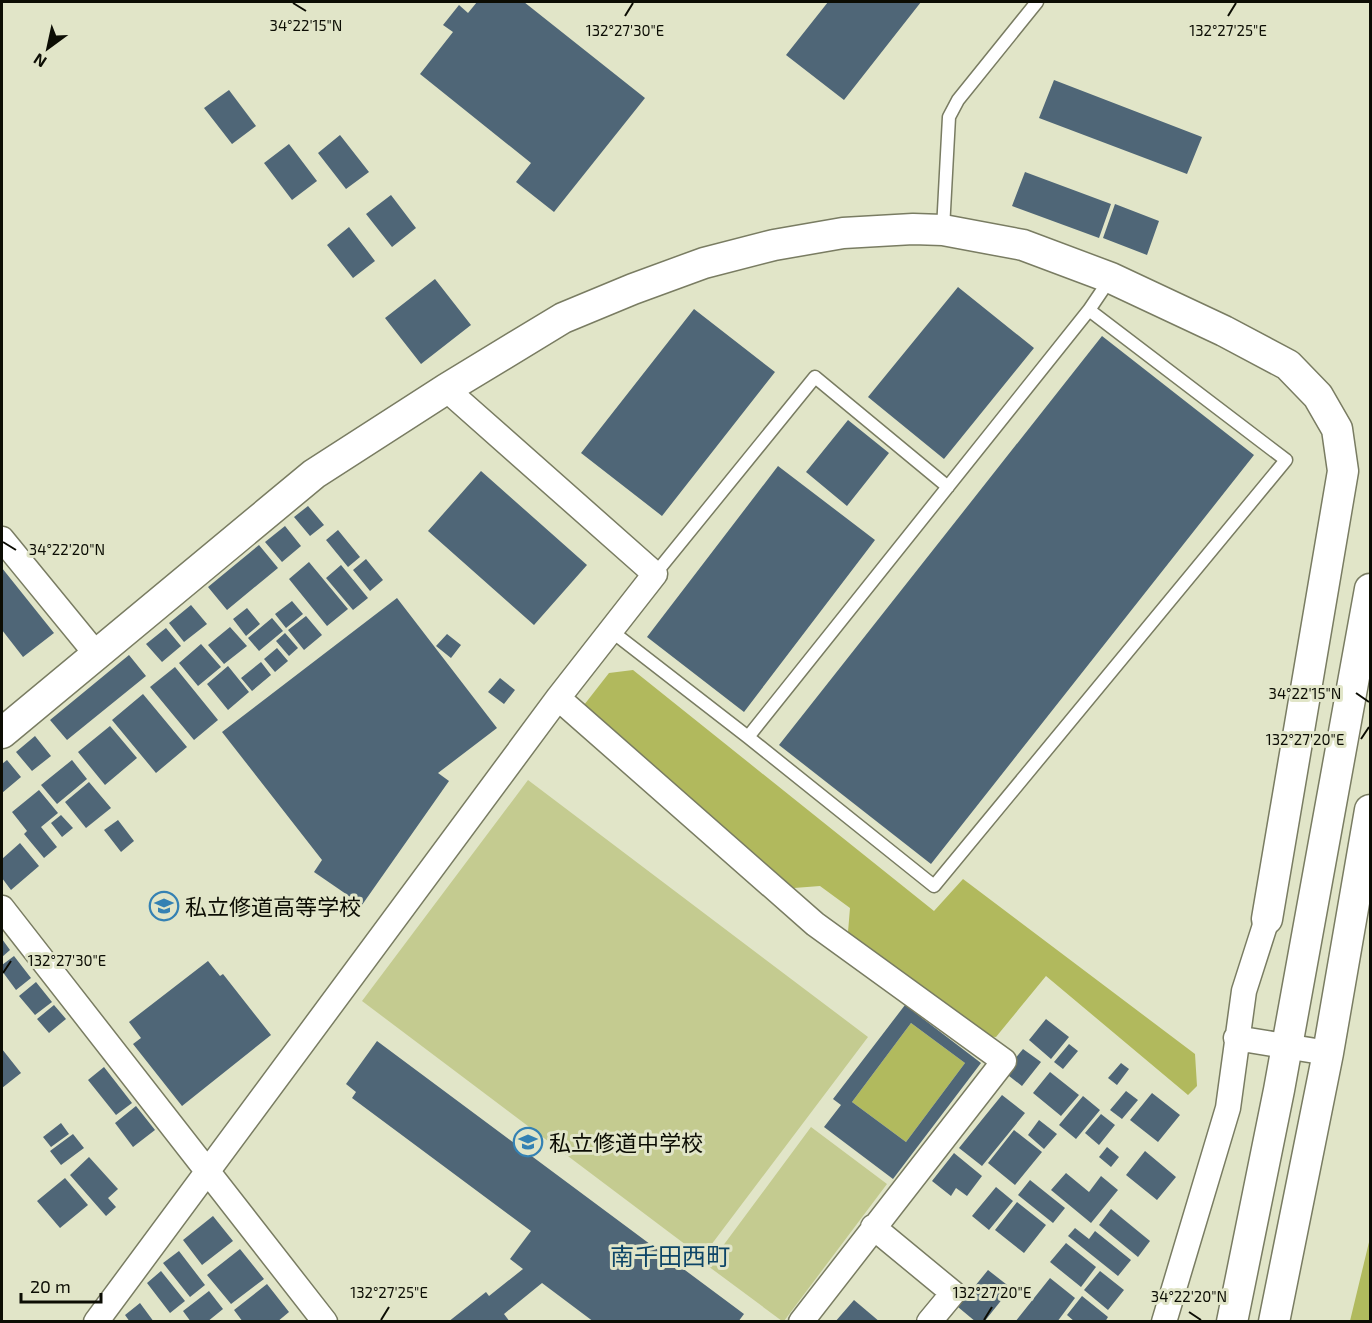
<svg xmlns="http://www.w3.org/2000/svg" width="1372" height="1323" viewBox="0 0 1372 1323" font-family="'Exo 2','Noto Sans JP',sans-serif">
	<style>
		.green { fill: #c4cb90 }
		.forest { fill: #b1b95d }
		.water { fill: #b1ba5e }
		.building { fill: #4f6677; fill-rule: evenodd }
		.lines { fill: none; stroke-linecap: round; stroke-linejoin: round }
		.service-casing { stroke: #797c62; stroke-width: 15 }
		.minor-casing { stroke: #797c62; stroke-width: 27 }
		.tertiary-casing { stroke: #797c62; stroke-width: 33 }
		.service { stroke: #fff; stroke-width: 12 }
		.minor { stroke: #fff; stroke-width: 24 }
		.tertiary { stroke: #fff; stroke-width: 30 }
		.ticks { fill: none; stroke: #0c0d04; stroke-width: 2 }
		.labels { text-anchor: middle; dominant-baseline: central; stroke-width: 6; stroke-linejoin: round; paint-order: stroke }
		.poi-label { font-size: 22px; fill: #0c0d04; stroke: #e1e5c8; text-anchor: start }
		.neighbourhood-label { font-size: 24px; fill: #0d4567; stroke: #e1e5c8 }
		.ticks-label { font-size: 15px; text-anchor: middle; fill: #0c0d04; stroke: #e1e5c8; stroke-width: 6; stroke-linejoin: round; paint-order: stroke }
	</style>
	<rect width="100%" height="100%" fill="#e1e5c8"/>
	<path class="green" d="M528,780L868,1037L702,1257L362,1001Z
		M811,1127L887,1184L784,1321H782L708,1266Z"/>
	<path class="forest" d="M633,670L934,911L963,879L1195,1054L1197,1086L1188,1095L1046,976L996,1037L983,1036L848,932L850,908L820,886L794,888L588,716L584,705L609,673Z"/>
	<path class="water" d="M911,1023L965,1063L906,1142L852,1102Z
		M1370,1238V1321H1350Z"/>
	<path class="building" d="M477,2H524L645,98L554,212L516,182L531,163L420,74L453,32L443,25L459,5L468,13Z
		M828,2H921L844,100L786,55Z
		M1054,80L1202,137L1187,174L1039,118Z
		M229,90L256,126L232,144L204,108Z
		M340,135L369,172L346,189L318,153Z
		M289,144L317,181L292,200L264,163Z
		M1025,172L1111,204L1099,238L1012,206Z
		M391,195L416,228L392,247L366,214Z
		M1115,204L1159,221L1147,255L1103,238Z
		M349,227L375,261L353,278L327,245Z
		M435,279L471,325L421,364L385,318Z
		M958,287L1034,348L944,459L868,397Z
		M694,309L775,372L662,516L581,453Z
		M1102,336L1254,455L931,864L779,745Z
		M848,420L889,453L847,506L806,472Z
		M778,466L875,540L744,712L647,637Z
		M481,471L587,565L534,625L428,531Z
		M308,506L324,525L310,536L294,517Z
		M285,526L301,546L282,562L265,542Z
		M338,530L360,557L348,567L326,540Z
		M259,545L278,568L227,610L208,587Z
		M366,559L383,580L370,591L353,570Z
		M309,562L348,609L327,626L289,579Z
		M341,565L368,598L353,610L326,578Z
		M2,568L54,633L23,657L2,630Z
		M397,598L497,728L438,773L449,781L362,905L314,872L322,860L222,732Z
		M292,601L303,614L286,628L275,614Z
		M191,605L207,624L184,642L169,623Z
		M247,608L260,624L246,636L233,619Z
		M306,616L322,635L304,650L288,630Z
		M272,618L283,631L259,651L248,638Z
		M230,627L247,646L224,664L208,645Z
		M166,628L181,646L162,662L146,644Z
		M285,633L298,648L289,656L276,641Z
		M447,634L461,645L451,658L436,646Z
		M201,644L221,667L198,686L179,663Z
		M277,648L288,661L275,672L264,659Z
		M129,655L146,676L67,740L50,720Z
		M261,662L271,675L252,691L241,678Z
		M228,666L249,692L228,710L207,684Z
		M175,667L218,720L194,740L150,687Z
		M500,678L515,690L504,704L488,692Z
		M143,694L187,747L156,773L112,720Z
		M110,726L137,758L105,785L78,752Z
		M35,736L51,756L32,771L16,752Z
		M7,760L21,777L2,793V764Z
		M72,760L87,779L57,804L41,785Z
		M89,782L111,808L86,828L65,802Z
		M39,790L58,813L41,827L57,847L44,858L24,834L27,831L12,812Z
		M61,815L73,828L62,837L51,823Z
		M118,820L134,841L121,852L104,830Z
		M20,843L39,866L11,890L2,878V859Z
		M2,939L10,950L2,957Z
		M14,956L31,978L16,990L2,971V965Z
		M208,961L220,976L223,974L271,1035L182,1106L133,1044L141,1038L129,1022Z
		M36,982L52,1002L35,1015L19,996Z
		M54,1005L66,1019L49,1033L37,1019Z
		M905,1005L981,1063L893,1179L824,1127L841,1105L833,1099ZM911,1023L965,1063L906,1142L852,1102Z
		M1046,1019L1069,1037L1051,1059L1029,1040Z
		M377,1041L744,1314L738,1322H594L542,1283L504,1314L510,1322H448L486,1292L489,1296L523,1269L510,1259L531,1231L352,1098L356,1092L346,1084Z
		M1069,1044L1078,1051L1063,1069L1054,1062Z
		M2,1049L21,1073L2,1088Z
		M1023,1049L1041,1062L1022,1086L1004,1072Z
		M1121,1063L1129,1069L1117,1085L1108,1078Z
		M104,1067L132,1103L116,1115L88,1080Z
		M1050,1072L1079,1095L1061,1116L1033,1093Z
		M1126,1091L1138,1100L1122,1119L1110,1110Z
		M1152,1093L1180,1115L1158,1142L1130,1120Z
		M1002,1095L1025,1113L982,1166L959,1148Z
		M1083,1096L1100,1110L1076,1139L1059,1125Z
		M136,1106L155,1130L133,1147L115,1123Z
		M1101,1114L1115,1125L1099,1145L1085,1133Z
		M1039,1120L1057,1134L1044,1149L1028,1135Z
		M61,1123L69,1134L51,1147L43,1137Z
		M1014,1130L1042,1152L1015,1185L988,1163Z
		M73,1134L84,1148L61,1165L50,1151Z
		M1107,1147L1119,1157L1111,1167L1099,1157Z
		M1145,1151L1176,1177L1157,1200L1126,1175Z
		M954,1153L982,1176L967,1196L956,1188L951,1196L932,1181Z
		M89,1157L118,1189L108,1198L116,1207L106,1216L70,1175Z
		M1066,1173L1089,1192L1101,1176L1118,1190L1091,1223L1051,1190Z
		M65,1178L88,1205L60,1228L37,1201Z
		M1030,1180L1065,1208L1053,1223L1018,1195Z
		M996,1187L1013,1201L989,1230L972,1216Z
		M1017,1202L1046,1225L1024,1253L995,1230Z
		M1111,1209L1150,1241L1138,1257L1099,1225Z
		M213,1216L233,1241L202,1265L183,1240Z
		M1075,1228L1089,1239L1095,1231L1131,1260L1118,1276L1068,1236Z
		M1066,1243L1096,1267L1081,1287L1050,1262Z
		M240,1249L264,1279L231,1304L207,1275Z
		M179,1251L205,1285L190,1297L163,1263Z
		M988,1270L1011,1288L984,1322H976L958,1307Z
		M161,1271L185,1301L170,1313L147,1283Z
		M1100,1271L1124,1290L1108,1310L1084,1290Z
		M1050,1278L1075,1298L1057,1322H1015Z
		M267,1284L289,1312L277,1322H243L234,1310Z
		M209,1291L223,1309L207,1322H191L183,1311Z
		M1082,1296L1108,1317L1105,1322H1075L1067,1315Z
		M854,1300L880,1322H835Z
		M140,1303L154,1322H130L125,1315Z"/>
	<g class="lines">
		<g class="service-casing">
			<path id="service" d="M943,229L949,117L958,100L1037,2
				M655,574L815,377L948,487
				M610,630L748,737L934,886L1286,460L1089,310
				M748,737L1089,310L1110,279"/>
		</g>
		<g class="minor-casing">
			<path id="minor" d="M2,539L97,655
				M558,698L815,924L1004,1061L801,1322
				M2,908L325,1322
				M1236,1038L1328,1053
				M873,1227L953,1293L929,1322
				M96,1322L558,698L655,574L446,389
				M1164,1322L1228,1108L1244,991L1267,919"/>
		</g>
		<g class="tertiary-casing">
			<path id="tertiary" d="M2,733L314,474L446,389L563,318L633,289L704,263L774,245L843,233L913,229L943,230L1023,245L1111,278L1224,331L1288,365L1318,396L1337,429L1343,471L1267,919
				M1232,1322L1279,1090L1370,589
				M1274,1322L1328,1053L1370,810"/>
		</g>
		<use href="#service" class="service"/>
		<use href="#minor" class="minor"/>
		<use href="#tertiary" class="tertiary"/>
	</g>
	<path class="ticks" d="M293,3L306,11M625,16L633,3M1228,16L1236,3M3,542L16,550M1356,693L1369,702M1361,739L1369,727M3,973L11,961M1189,1312L1201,1320M381,1320L389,1307M984,1320L992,1307"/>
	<defs>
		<g id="school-ring" transform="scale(1.5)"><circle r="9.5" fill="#e1e5c8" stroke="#3481b3" stroke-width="1.5"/><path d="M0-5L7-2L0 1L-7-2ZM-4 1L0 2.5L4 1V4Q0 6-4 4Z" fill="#3481b3"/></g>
	</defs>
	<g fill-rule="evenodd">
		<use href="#school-ring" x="164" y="906"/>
		<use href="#school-ring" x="528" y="1142"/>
	</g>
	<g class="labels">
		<g class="poi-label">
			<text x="185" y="906">私立修道高等学校</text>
			<text x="549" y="1142">私立修道中学校</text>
		</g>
		<g class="neighbourhood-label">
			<text x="670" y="1255">南千田西町</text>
		</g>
	</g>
	<g class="ticks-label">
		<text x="306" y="31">34°22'15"N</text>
		<text x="625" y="36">132°27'30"E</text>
		<text x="1228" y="36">132°27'25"E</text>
		<text x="67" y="555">34°22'20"N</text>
		<text x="1305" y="699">34°22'15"N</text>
		<text x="1305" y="745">132°27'20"E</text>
		<text x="67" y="966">132°27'30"E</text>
		<text x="389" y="1298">132°27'25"E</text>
		<text x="992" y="1298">132°27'20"E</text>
		<text x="1189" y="1302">34°22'20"N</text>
	</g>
	<rect width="1372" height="1323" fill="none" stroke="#0c0d04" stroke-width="6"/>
	<g transform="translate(48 48) rotate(213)" stroke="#e1e5c8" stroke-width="4.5" paint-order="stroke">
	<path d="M0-4.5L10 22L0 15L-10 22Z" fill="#0c0d04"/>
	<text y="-9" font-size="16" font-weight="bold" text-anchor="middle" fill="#0c0d04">N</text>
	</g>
	<path d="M21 1293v9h80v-9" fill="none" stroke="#0c0d04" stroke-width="3"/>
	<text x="30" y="1293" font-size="18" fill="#0c0d04" stroke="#e1e5c8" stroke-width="4.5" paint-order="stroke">20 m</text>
</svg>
